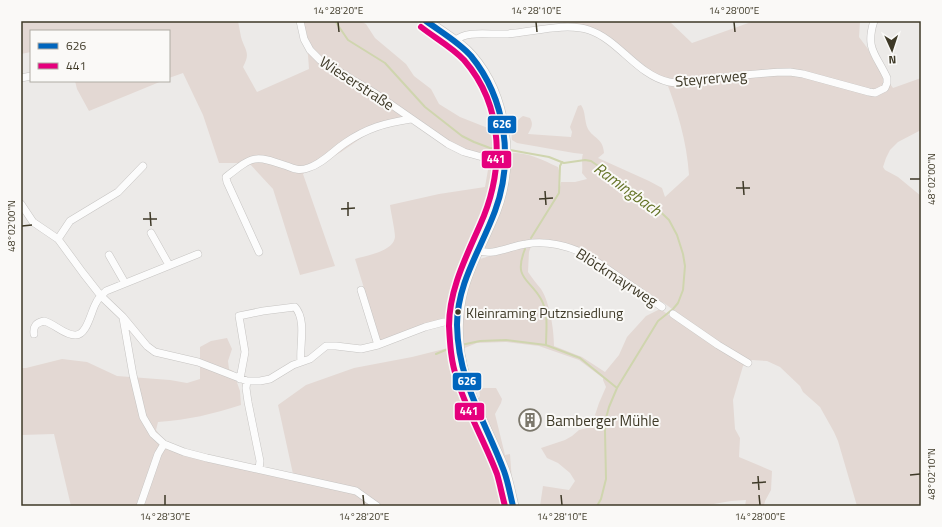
<svg xmlns="http://www.w3.org/2000/svg" width="942" height="527" viewBox="0 0 942 527" font-family="'Titillium Web',sans-serif">
	<style>
		.green { fill: #e3d8d3 }
		.lines { fill: none; stroke-linecap: round; stroke-linejoin: round }
		.stream { stroke: #cfd5ae; stroke-width: 2 }
		.street-casing { stroke: #c6c4c2; stroke-width: 8 }
		.secondary-casing { stroke: #c6c4c0; stroke-width: 12 }
		.street { stroke: #fcfcfc; stroke-width: 7 }
		.secondary { stroke: #fcfcfc; stroke-width: 11 }
		.bus-1-casing { stroke: #faf9f7; stroke-width: 9 }
		.bus-2-casing { stroke: #faf9f7; stroke-width: 9 }
		.bus-1 { stroke: #0065bd; stroke-width: 6 }
		.bus-2 { stroke: #e5007d; stroke-width: 6 }
		.ticks { fill: none; stroke: #3e3927; stroke-width: 1.5 }
		.bus-dot { fill: #3e3927; stroke: #faf9f7; stroke-width: 1.5 }
		.labels { text-anchor: middle; dominant-baseline: central; stroke-width: 4; stroke-linejoin: round; paint-order: stroke }
		.bus-label { font-size: 14px; fill: #3e3927; stroke: #faf9f7; text-anchor: start }
		.street-label { font-size: 15px; fill: #3e3927; stroke: #faf9f7 }
		.poi-label { font-size: 15px; fill: #3e3927; stroke: #faf9f7; text-anchor: start }
		.water-label { font-size: 16px; font-style: italic; fill: #657427; stroke: #faf9f7 }
		.line-badge { stroke: #faf9f7; stroke-width: 1.5 }
		.badge-label { font-size: 11px; text-anchor: middle; font-weight: bold; fill: #fff }
		.neatline { fill: none; stroke: #3e3927; stroke-width: 1.5 }
		.ticks-label { font-size: 10px; text-anchor: middle; fill: #3e3927 }
	</style>
	<rect width="100%" height="100%" fill="#eceae8"/>
	<path class="green" d="M21,21H238C239,26 240,32 241,37C245,51 251,52 243,67L257,92L309,69L308,55L297,21H360L366,24L375,38L406,64L414,76L431,89L439,104L460,117L498,132C501,159 497,185 489,212L451,301L450,318L382,341L380,340L355,259C367,255 393,252 395,237C395,230 391,213 390,205L439,194L485,187L489,164L472,157L410,121L381,128L364,136L341,152L303,174L335,266L300,275L273,189L249,163H219L203,115L183,73L169,78V31H31V52L21,54Z
		M561,21H669L692,43L754,21H860L859,37L868,49L875,63L893,88L921,78V130L898,142L890,150L886,158L883,167L885,170L898,177L921,196V506H857L838,441L834,432L820,407L803,392L800,386L780,367L767,361L752,360L743,366L733,400L735,429L740,438L739,457L772,471L771,490L765,501L764,506H745L746,500L731,501L702,506H540L543,486L569,490L575,481L570,473L558,463L547,458L541,448L565,440L572,436L579,430L591,427L599,403L606,387L603,380V378L579,360L539,346L506,342L477,343L462,349C458,330 458,304 466,286C470,276 477,269 480,259L522,246H531L529,252L528,272C532,278 536,283 541,289C550,303 554,330 554,346L582,357L605,372L619,355L627,337L646,316L660,309L672,317L676,312L664,303L660,302L594,256L569,245L533,241H525L493,250L486,249L483,246C494,222 503,200 506,174C507,167 507,159 512,153C531,153 542,160 558,167L560,174L559,175V187H560L561,182H575L587,179L582,173C583,166 581,159 583,154L574,153L517,143L512,140C510,132 516,120 523,116L530,118C534,125 531,128 528,134L571,137L572,132L570,127L578,106L581,105C586,112 584,121 588,129C594,139 603,138 604,153L598,158L649,181L662,188L665,197L689,175C687,142 677,109 665,78L651,71L611,38L589,27L564,23Z
		M75,81H162L89,111L77,89Z
		M227,338L232,349L228,361L229,369L233,371L240,391L241,405C212,414 189,420 158,422L156,430L166,443L187,451L293,474L278,405L306,385L354,368L412,357L452,347L459,384L497,476L504,506H71L54,434L21,435V368H26L62,359L87,362L117,376L170,380L187,383L200,379V347L211,341Z
		M479,388H496L502,399L501,403L495,414L505,455L510,454L512,482L477,400L480,396Z"/>
	<g class="lines">
		<path class="stream" d="M335,21L348,40L385,63L425,107L462,136L474,142L490,148L501,149
			M510,150L549,157L564,163L585,160L591,161L649,201L669,220L677,235L683,254L685,266L683,290L678,303L673,309L658,321L617,388L609,407L606,418L605,431L606,479L601,499L597,506
			M531,238L559,193L560,166L562,162
			M525,249C513,279 529,278 541,299C549,313 546,330 546,345L580,358L617,388
			M461,345L480,341L506,340L546,345
			M436,354L455,346"/>
		<g class="street-casing">
			<path id="street" d="M300,21L304,39L310,50L320,60L376,94L448,144L464,152L504,163
				M455,41C466,30 490,35 505,34C530,33 564,22 589,30C619,40 637,75 669,82C683,85 698,81 712,79C738,76 764,72 790,72L803,74L869,92L875,93L885,88L887,83V78C876,54 865,49 874,21
				M21,78L31,76
				M21,204L33,222L58,239L83,273L101,296L123,317L147,346L155,352L198,362L247,381H260L270,379L293,365L310,359L326,346H336L361,349L378,345L425,327L444,322H457
				M151,233L169,265
				M58,239L70,221L118,192L143,166
				M477,250C492,257 510,246 526,244C546,240 569,246 587,255L662,307
				M259,252L227,182L226,177C254,155 254,155 287,166C294,169 300,171 308,168C322,164 333,151 345,143C367,128 385,123 411,119
				M109,255L125,283
				M361,290L378,345
				M673,314L718,345L748,363
				M123,318L133,375L143,417L153,434L164,444L184,452L207,458L356,491L377,506
				M34,334C33,326 36,323 44,321C55,324 64,335 75,335C87,336 91,311 96,303C98,298 102,295 106,291L198,254
				M240,379L245,352L239,316L263,311L295,307C307,320 299,347 301,362
				M247,381L246,388L248,402L260,461L259,469
				M140,506L158,454L164,444"/>
		</g>
		<g class="secondary-casing">
			<path id="secondary" d="M426,21C441,33 459,42 471,56C506,96 514,162 495,211C475,260 453,288 458,343C461,389 488,429 504,471C508,482 510,494 513,506"/>
		</g>
		<use href="#street" class="street"/>
		<use href="#secondary" class="secondary"/>
		<g class="bus-1-casing">
			<path id="bus-1" d="M426,21C441,32 459,42 471,56C506,99 514,160 495,211C481,249 457,283 457,325C458,382 485,420 504,471C508,482 510,494 513,506"/>
		</g>
		<g class="bus-2-casing">
			<path id="bus-2" d="M421,27C435,38 452,47 464,60C505,107 504,172 480,225C466,257 449,290 449,326C450,344 451,362 457,379C467,412 485,442 497,474C500,484 502,495 505,506"/>
		</g>
		<use href="#bus-1" class="bus-1"/>
		<use href="#bus-2" class="bus-2"/>
	</g>
	<path class="ticks" d="M338,22L339,32M536,22L537,32M734,22L735,32M910,179H920M743,181L744,195M736,188H750M545,191L546,205M539,199L553,198M348,202V216M341,209L355,208M150,212L151,226M143,219H157M22,226L32,225M910,475L920,474M758,476L759,490M752,483L766,482M165,495V505M363,495L364,505M561,495L562,505M759,495L760,505"/>
	<defs>
		<g id="building-ring" transform="scale(1.15)"><circle r="9.5" fill="#faf9f7" stroke="#7b776b" stroke-width="1.5"/><path d="M-4-6H4V6H1V3H-1V6H-4ZM-2.5-4.3h1.7v1.8h-1.7ZM.8-4.3h1.7v1.8H.8ZM-2.5-1h1.7V.8h-1.7ZM.8-1h1.7V.8H.8Z" fill="#7b776b"/></g>
	</defs>
	<g fill-rule="evenodd">
		<use href="#building-ring" x="530" y="420"/>
	</g>
	<circle class="bus-dot" cx="458" cy="312" r="3.5"/>
	<g class="labels">
		<g class="bus-label">
			<text x="466" y="312">Kleinraming Putznsiedlung</text>
		</g>
		<g class="street-label">
			<text transform="translate(711 78) rotate(-5)">Steyrerweg</text>
			<text transform="translate(357 83) rotate(33)">Wieserstraße</text>
			<text transform="translate(617 277) rotate(33)">Blöckmayrweg</text>
		</g>
		<g class="poi-label">
			<text x="546" y="420">Bamberger Mühle</text>
		</g>
		<g class="water-label">
			<text transform="translate(628 189) rotate(36)">Ramingbach</text>
		</g>
	</g>
	<g class="line-badge">
		<rect x="487" y="115" width="30" height="19" rx="4" fill="#0065bd"/>
		<rect x="481" y="150" width="31" height="19" rx="4" fill="#e5007d"/>
		<rect x="452" y="372" width="30" height="19" rx="4" fill="#0065bd"/>
		<rect x="454" y="402" width="31" height="19" rx="4" fill="#e5007d"/>
	</g>
	<g class="badge-label">
		<text x="502" y="128">626</text>
		<text x="496" y="163">441</text>
		<text x="467" y="385">626</text>
		<text x="469" y="415">441</text>
	</g>
	<rect width="942" height="527" fill="none" stroke="#faf9f7" stroke-width="44"/>
	<rect x="30" y="30" width="140" height="52" fill="#faf9f7" stroke="#afaca4"/>
	<rect x="38" y="43" width="20" height="6" fill="#0065bd" stroke="#afaca4"/>
	<text x="66" y="50" font-size="12" fill="#3e3927">626</text>
	<rect x="38" y="63" width="20" height="6" fill="#e5007d" stroke="#afaca4"/>
	<text x="66" y="70" font-size="12" fill="#3e3927">441</text>
	<g transform="translate(892 50) rotate(177)" stroke="#faf9f7" stroke-width="3" paint-order="stroke">
	<path d="M0-3L7 15L0 10L-7 15Z" fill="#3e3927"/>
	<text y="-6" font-size="11" font-weight="bold" text-anchor="middle" fill="#3e3927">N</text>
	</g>
	<rect x="22" y="22" width="898" height="483" class="neatline"/>
	<g class="ticks-label">
		<text x="338" y="14">14°28'20"E</text>
		<text x="536" y="14">14°28'10"E</text>
		<text x="734" y="14">14°28'00"E</text>
		<text transform="translate(931 179) rotate(-90)" y="4">48°02'00"N</text>
		<text transform="translate(11 226) rotate(-90)" y="4">48°02'00"N</text>
		<text transform="translate(931 474) rotate(-90)" y="4">48°02'10"N</text>
		<text x="165" y="520">14°28'30"E</text>
		<text x="364" y="520">14°28'20"E</text>
		<text x="562" y="520">14°28'10"E</text>
		<text x="760" y="520">14°28'00"E</text>
	</g>
</svg>
